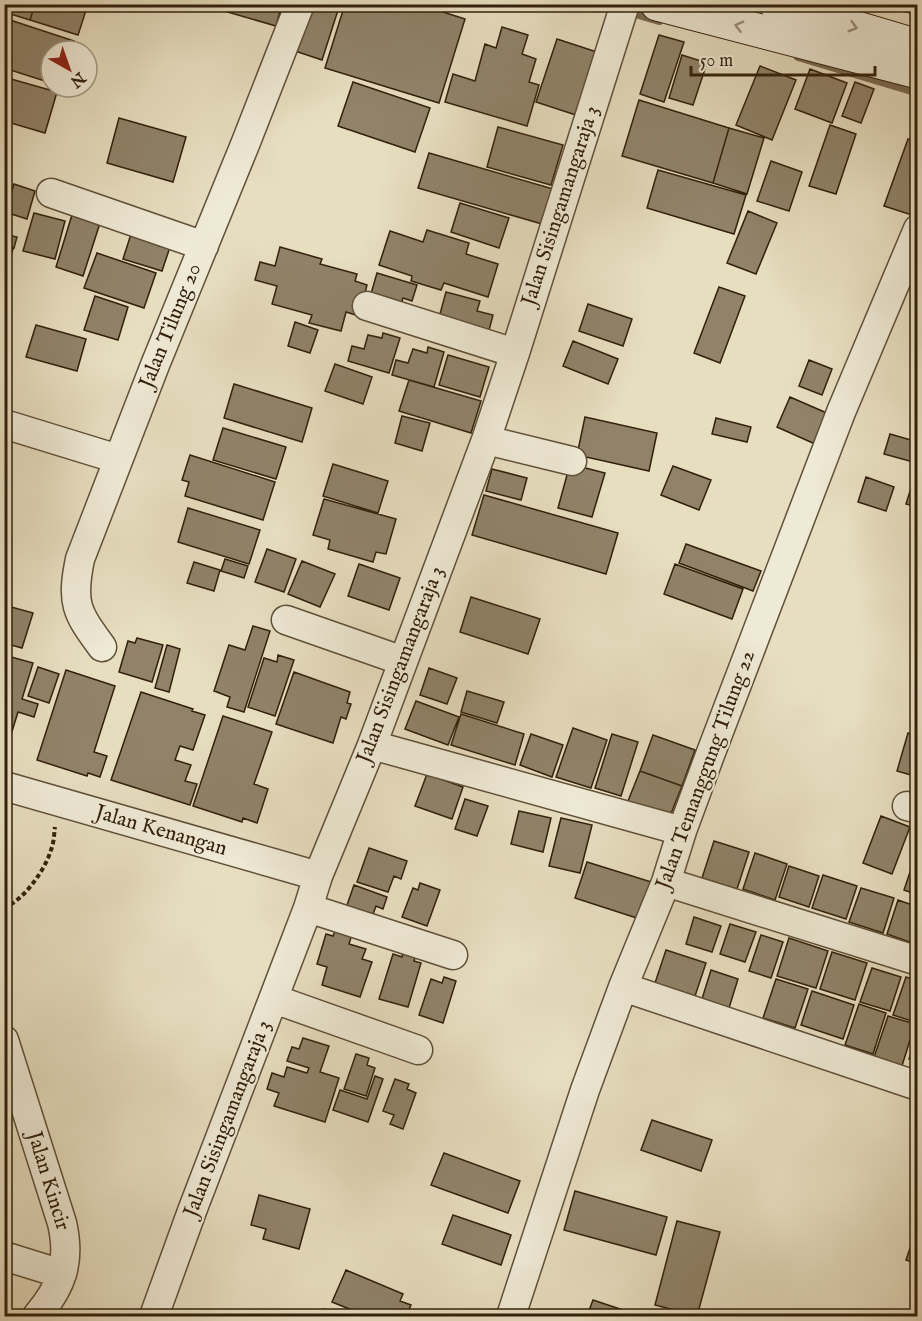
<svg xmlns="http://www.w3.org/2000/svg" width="922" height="1321" viewBox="0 0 922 1321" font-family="'IM FELL English',serif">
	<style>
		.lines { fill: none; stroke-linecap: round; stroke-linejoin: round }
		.stream { stroke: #796b53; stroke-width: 8 }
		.building { fill: #90836a; stroke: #32200c; stroke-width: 1.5 }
		.street-casing { stroke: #5f5039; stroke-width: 31 }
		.secondary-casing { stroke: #32200c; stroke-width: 35 }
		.path { stroke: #32200c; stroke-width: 4; stroke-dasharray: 4.5 3; stroke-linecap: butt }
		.street { stroke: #efead6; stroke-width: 28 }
		.secondary { stroke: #efead6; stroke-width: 33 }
		.oneway { stroke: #9a8f7b }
		.labels { text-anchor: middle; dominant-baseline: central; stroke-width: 4.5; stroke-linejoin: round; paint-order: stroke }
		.street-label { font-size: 21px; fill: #32200c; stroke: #efead6 }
	</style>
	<rect width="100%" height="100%" fill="#e7dec0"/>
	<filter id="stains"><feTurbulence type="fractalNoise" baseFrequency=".00333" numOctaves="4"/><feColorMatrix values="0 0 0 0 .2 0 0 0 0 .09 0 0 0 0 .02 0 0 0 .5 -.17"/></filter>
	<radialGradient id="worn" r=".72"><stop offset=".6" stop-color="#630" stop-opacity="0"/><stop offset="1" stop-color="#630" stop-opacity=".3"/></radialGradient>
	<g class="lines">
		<path class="stream" d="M601,4L659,21
			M890,4L918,12
			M798,57L918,93"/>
	</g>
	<path class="building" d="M4,4H35L30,20L4,12Z
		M35,4H88L78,35L30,20Z
		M200,4H282L276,26Z
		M310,4H340L322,60L295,51Z
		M345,4H418L465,19L439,103L325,68Z
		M7,19L74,41L71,51H51V83L4,68V27Z
		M502,27L528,35L522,54L536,59L529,82L539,85L527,126L445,102L453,74L475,81L485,44L496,48Z
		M659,35L684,42L664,102L640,94Z
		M557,39L600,53L579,116L536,102Z
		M682,55L707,63L693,105L669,98Z
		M760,66L796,80L772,140L736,125Z
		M810,69L847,83L832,123L795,109Z
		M4,77L57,92L45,133L4,121Z
		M353,82L430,108L415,152L338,126Z
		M855,82L874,89L861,123L842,116Z
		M639,100L729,128L713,183L622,156Z
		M119,118L186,137L173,182L107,163Z
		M830,125L856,134L836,194L809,186Z
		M498,127L563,145L551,185L487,167Z
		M729,128L764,138L747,194L713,183Z
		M908,139L918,142V217L884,206Z
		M429,153L560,191L549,226L418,188Z
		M771,161L802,172L789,211L757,201Z
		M658,170L746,195L734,234L647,208Z
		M14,184L35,191L27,219L5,212Z
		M460,203L509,218L499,248L451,232Z
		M748,211L777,223L756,274L727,263Z
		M34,213L65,221L55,259L23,251Z
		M72,215L100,223L83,276L56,267Z
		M427,230L469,243L466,254L498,264L488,297L444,283L441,290L411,281L412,276L379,265L390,231L423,242Z
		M132,231L171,244L162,271L123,259Z
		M4,234L17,237L14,248L4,245Z
		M4,247L13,249L8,266L4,265Z
		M280,247L322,259L320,264L357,274L355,281L367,285L359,316L346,312L341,331L309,323L312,315L272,304L277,286L255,280L260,262L275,266Z
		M97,253L156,273L144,308L84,288Z
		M377,273L417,285L412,301L403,298L398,314L368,304Z
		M719,287L745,296L720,363L694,353Z
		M446,292L480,301L477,311L493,315L486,342L437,325Z
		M95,296L128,307L118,340L84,330Z
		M588,304L632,319L623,346L579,331Z
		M295,322L318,330L310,353L288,346Z
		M36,325L86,339L77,371L26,357Z
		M383,333L400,338L389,373L348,361L352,346L364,349L368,335L382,338Z
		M573,341L618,359L608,384L563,366Z
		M428,347L444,352L434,387L392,375L396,360L408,363L413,349L427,353Z
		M448,355L489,367L480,397L439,385Z
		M809,360L832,369L822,395L799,386Z
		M335,364L372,377L363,404L325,391Z
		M409,380L481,401L471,433L399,411Z
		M234,384L312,408L302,442L224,418Z
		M790,397L829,414L815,444L777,427Z
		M402,416L430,423L422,451L395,443Z
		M585,417L657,433L649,471L577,455Z
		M716,418L751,427L747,442L712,434Z
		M223,428L286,447L276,479L213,460Z
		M890,434L918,442L917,463L884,454Z
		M190,455L275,482L263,520L185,496L189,482L182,480Z
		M333,464L388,481L378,513L323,496Z
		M570,464L605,473L592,517L558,508Z
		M673,466L711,480L699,510L661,495Z
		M918,466V507L906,504Z
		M492,469L527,478L521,500L486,491Z
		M866,477L894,487L886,511L858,502Z
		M484,495L618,533L606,574L472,535Z
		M324,499L396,519L386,554L376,552L373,562L328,549L330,540L313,535Z
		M188,508L260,530L249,564L178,542Z
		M686,544L761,571L753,591L679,563Z
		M267,549L296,559L284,592L255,582Z
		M225,559L248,566L244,578L221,571Z
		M302,561L335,574L320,607L288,594Z
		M194,562L220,570L214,591L187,583Z
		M359,564L400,578L389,610L348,596Z
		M675,564L743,589L732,619L664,594Z
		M471,597L540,619L528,654L460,632Z
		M4,605L33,613L22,648L4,643Z
		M253,626L270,631L244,712L227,707L230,697L214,691L229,645L245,650Z
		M137,638L163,645L152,682L119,672L128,641L135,643Z
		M167,645L180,649L169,692L155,688Z
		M4,655L33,663L22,699L38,704L34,717L18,712L5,754Z
		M278,655L294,660L275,716L248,707L264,658L277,662Z
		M38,667L59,674L49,703L28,696Z
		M429,668L457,678L447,704L420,695Z
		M66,670L115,686L94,752L107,756L100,777L88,773L87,776L37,760Z
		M294,672L350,692L347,703L351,704L346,719L341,717L333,743L276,724Z
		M467,691L504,702L497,723L461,712Z
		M141,692L193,709L192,711L205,715L193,750L180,746L175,760L191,765L185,781L197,784L190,805L111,780Z
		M416,701L459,717L448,745L405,729Z
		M461,714L524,734L515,765L451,745Z
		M223,716L272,732L254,784L268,789L257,823L243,818L242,822L193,806Z
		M573,728L607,740L591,788L556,777Z
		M908,733L918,736V777L897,771Z
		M531,734L563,745L552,777L520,765Z
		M612,734L638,742L621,796L595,788Z
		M653,735L695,750L682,786L640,771Z
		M640,771L682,786L668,821L626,806Z
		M427,774L463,787L452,819L415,806Z
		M465,799L488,806L477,836L455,829Z
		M519,811L551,818L543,852L511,844Z
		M881,816L910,827L892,874L863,863Z
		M561,818L592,825L580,873L549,866Z
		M714,841L749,852L737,889L702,878Z
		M369,848L407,861L401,879L394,876L388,892L357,882Z
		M918,848V895L904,890Z
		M755,853L787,864L775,900L743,889Z
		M587,862L661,885L649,922L575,898Z
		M789,866L819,876L809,907L779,897Z
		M823,875L857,886L846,919L812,908Z
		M420,883L440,890L427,926L402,917L413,888L418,890Z
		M354,885L387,897L383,909L376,906L372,917L346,908Z
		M861,888L894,898L883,933L849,922Z
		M898,900L918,907V945L887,934Z
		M694,917L721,926L712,952L686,944Z
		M730,924L756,932L745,962L720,954Z
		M336,929L352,934L349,944L366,949L362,959L372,962L360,997L322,985L327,967L317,964L326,934L333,936Z
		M761,935L783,942L771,978L749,971Z
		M789,938L828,951L816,988L777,976Z
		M666,950L706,963L694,999L654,986Z
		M403,951L416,955L414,961L421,963L408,1007L379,999L393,954L402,957Z
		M832,952L867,963L855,1000L820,989Z
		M872,968L901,977L890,1011L860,1002Z
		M711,970L738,979L729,1008L702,999Z
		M444,977L456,981L443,1023L419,1015L431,979L442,983Z
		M906,977L918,981V1023L893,1015Z
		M776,979L808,989L795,1028L763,1018Z
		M812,991L854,1005L843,1039L801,1025Z
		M859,1004L886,1013L873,1054L845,1045Z
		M888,1016L915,1024L901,1069L873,1060Z
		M918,1033V1061L909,1059Z
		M303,1038L329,1046L320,1072L339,1078L325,1122L274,1106L279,1093L267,1089L272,1073L284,1077L287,1067L307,1073L309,1068L287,1061L292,1047L299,1049Z
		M356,1054L369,1058L367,1065L375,1068L366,1096L344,1089Z
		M375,1076L383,1079L368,1122L333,1110L340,1090L367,1099Z
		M395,1079L409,1084L407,1089L416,1093L403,1129L390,1124L394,1115L383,1111Z
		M652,1120L712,1140L701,1171L641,1150Z
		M444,1153L520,1181L508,1213L431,1185Z
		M575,1191L667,1217L656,1255L564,1230Z
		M259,1195L310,1209L299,1249L263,1239L266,1229L251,1225Z
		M453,1215L511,1235L501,1265L442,1244Z
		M677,1221L720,1232L697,1316L655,1305Z
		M918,1224V1264L906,1260Z
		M346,1270L403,1294L400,1301L411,1305L406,1316H367L332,1302Z
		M593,1300L626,1311L624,1316H587Z
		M324,1309L343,1316H321Z"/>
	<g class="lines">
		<g class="street-casing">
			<path id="street" d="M51,193L204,246
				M367,306L515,353
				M4,424L118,459
				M486,440L572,461
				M286,620L403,661
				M102,647C76,612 71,603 80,559L155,365L246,142L300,4
				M372,745L682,831
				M4,786L318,876
				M907,806L918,809
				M666,882L918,961
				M308,908L453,955
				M623,987L918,1086
				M274,999L418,1050
				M4,1040L62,1223C71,1262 62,1286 37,1316
				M4,1256L62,1274
				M154,1316L192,1211L308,908L318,876L372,745L486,440L515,353L625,4
				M511,1316L585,1090L623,987L666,882L682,831L710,755L841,412L918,229"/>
		</g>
		<g class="secondary-casing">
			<path id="secondary" d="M657,4L918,72
				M776,4L918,46"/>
		</g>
		<path class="path" d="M4,908C24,900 45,870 51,850C54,843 54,834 55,827"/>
		<use href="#street" class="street"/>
		<use href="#secondary" class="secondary"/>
	</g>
	<defs><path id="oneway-chevron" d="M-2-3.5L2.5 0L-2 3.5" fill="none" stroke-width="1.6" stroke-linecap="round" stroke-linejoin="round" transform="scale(1.5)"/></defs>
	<g class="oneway">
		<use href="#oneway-chevron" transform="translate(739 26) rotate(-165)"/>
		<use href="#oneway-chevron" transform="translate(853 27) rotate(16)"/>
	</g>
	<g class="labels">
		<g class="street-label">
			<text transform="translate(561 206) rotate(-72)">Jalan Sisingamangaraja 3</text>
			<text transform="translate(171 326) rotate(-68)">Jalan Tilung 20</text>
			<text transform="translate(401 665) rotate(-69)">Jalan Sisingamangaraja 3</text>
			<text transform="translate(706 770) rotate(-70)">Jalan Temanggung Tilung 22</text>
			<text transform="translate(161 831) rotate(16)">Jalan Kenangan</text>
			<text transform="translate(228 1119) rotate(-69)">Jalan Sisingamangaraja 3</text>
			<text transform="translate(48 1181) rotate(73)">Jalan Kincir</text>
		</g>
	</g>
	<rect width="922" height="1321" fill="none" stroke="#e7dec0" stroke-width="24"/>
	<rect x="6" y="6" width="910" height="1309" fill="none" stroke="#32200c" stroke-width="3"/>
	<rect x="12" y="12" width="898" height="1297" fill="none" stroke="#32200c" stroke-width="1.5"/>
	<g transform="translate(69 69) rotate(140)"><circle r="28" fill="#efead6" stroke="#a39985" stroke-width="1.5"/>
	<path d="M0-4.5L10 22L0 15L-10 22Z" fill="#8f2418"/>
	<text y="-9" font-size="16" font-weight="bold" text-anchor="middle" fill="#32200c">N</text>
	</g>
	<path d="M691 66v9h184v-9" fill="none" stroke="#32200c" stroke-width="3"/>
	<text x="700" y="66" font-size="18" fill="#32200c" stroke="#efead6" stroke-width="4.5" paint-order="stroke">50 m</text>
	<rect width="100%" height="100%" filter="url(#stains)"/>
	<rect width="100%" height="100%" fill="url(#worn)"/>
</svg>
